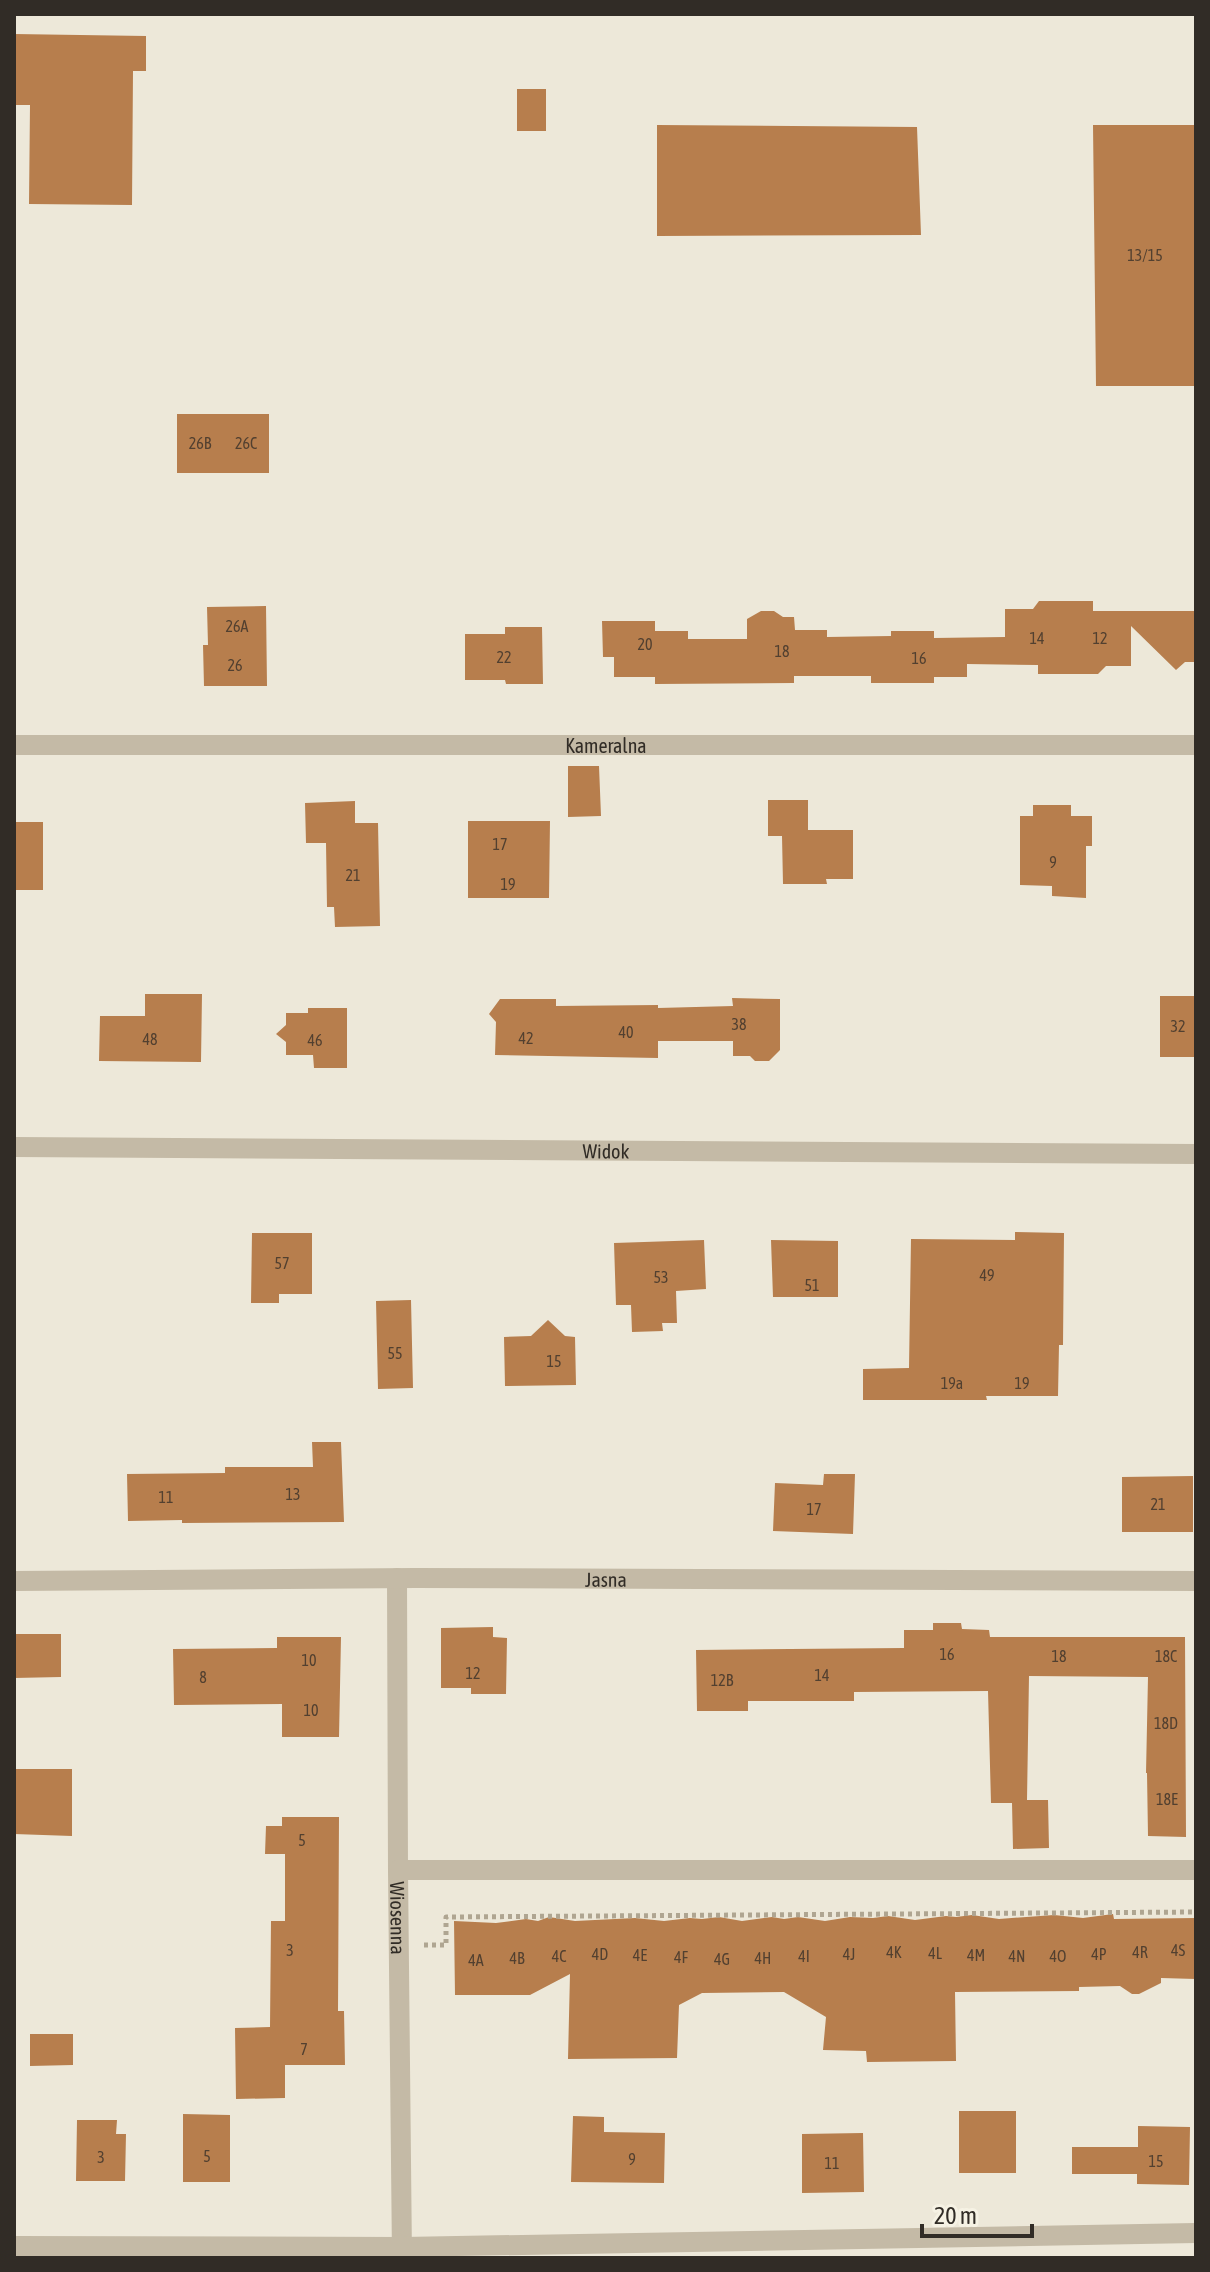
<svg xmlns="http://www.w3.org/2000/svg" width="1210" height="2272" viewBox="0 0 1210 2272" font-family="'Asap Condensed',sans-serif">
	<style>
		.building { fill: #b77e4d }
		.lines { fill: none; stroke-linecap: round; stroke-linejoin: round }
		.path { stroke: #afa591; stroke-width: 5; stroke-dasharray: 4 4; stroke-linecap: butt }
		.minor { stroke: #c4baa6; stroke-width: 20 }
		.labels { text-anchor: middle; dominant-baseline: central; stroke-width: 8; stroke-linejoin: round; paint-order: stroke }
		.number-label { font-size: 16px; fill: #524030 }
		.street-label { font-size: 20px; fill: #312c26; stroke: #f6f2e4 }
	</style>
	<rect width="100%" height="100%" fill="#ede8d9"/>
	<path class="building" d="M14,34L146,36V71H133L132,205L29,204L30,105H14Z
		M517,89H546V131H517Z
		M657,125L917,127L921,235L657,236Z
		M1093,125H1196V386H1096Z
		M177,414H269V473H177Z
		M1039,601H1093V611H1196V662H1185L1176,670L1131,626V666H1106L1098,674H1038V665L967,664V677H934V683H871V676H794V683L655,684V677H614V657H603L602,621H655V631H688V639H747V619L761,611H774L783,617H794L795,630H827V637L891,636V631H934V638L1005,637V609H1033Z
		M266,606L267,686H204L203,645H208L207,607Z
		M505,627H542L543,684H506L505,680H465V634H505Z
		M568,766H599L601,816L568,817Z
		M768,800H808V830H853V879H826L827,884H783L782,836H768Z
		M355,801V823H378L380,926L335,927L334,907H327L326,843H306L305,803Z
		M1033,805H1071V816H1092V846H1086V898L1052,896V886L1020,885V816H1033Z
		M468,821H550L549,898H468Z
		M14,822H43V890H14Z
		M145,994H202L201,1062L99,1061L100,1016H145Z
		M1160,996H1196V1057H1160Z
		M732,998L780,999V1050L769,1061H755L750,1056H733V1041H658V1058L495,1055L496,1022L489,1014L500,999H556V1006L658,1005V1008L733,1006Z
		M308,1008H347V1068H314L313,1055H286V1042L276,1034L286,1025V1013H308Z
		M1015,1232L1064,1233L1063,1345H1059L1058,1396H986L987,1400H863V1369L909,1368L911,1239L1015,1240Z
		M252,1233H312V1294H279V1303H251Z
		M704,1240L706,1289L676,1291L677,1323H662L663,1331L632,1332L631,1305H616L614,1243Z
		M771,1240L838,1241V1297H773Z
		M411,1300L413,1388L378,1389L376,1301Z
		M548,1320L565,1336L575,1337L576,1385L505,1386L504,1337L531,1336Z
		M312,1442H341L344,1522L182,1523V1520L128,1521L127,1474L225,1473V1467H313Z
		M824,1474H855L853,1534L773,1531L775,1483L823,1485Z
		M1193,1476V1532H1122V1477Z
		M933,1623H961L962,1629L989,1630L990,1637H1185L1186,1837L1148,1836L1147,1773H1146L1148,1677L1029,1676L1027,1800H1048L1049,1848L1013,1849L1012,1803H991L988,1691L854,1692V1701H748V1711H697L696,1650L904,1648V1630H933Z
		M493,1627V1637L507,1638L506,1694H471V1688H441V1628Z
		M14,1634H61V1677L14,1678Z
		M277,1637H341L339,1737H282V1704L174,1705L173,1649L277,1648Z
		M14,1769H72V1836L14,1834Z
		M282,1817H339L338,2011H344L345,2065H285V2098L236,2099L235,2028L270,2027L271,1921H285V1854H265L266,1826H282Z
		M1113,1914L1114,1919L1196,1918V1979L1161,1978V1983L1139,1994H1132L1120,1986L1079,1987V1991L955,1992L956,2061L867,2062L866,2051L823,2050L826,2017L784,1992L702,1993L679,2005L677,2058L568,2059L570,1974L530,1995H455L454,1921L496,1923L526,1919L538,1921L549,1917L575,1921L635,1918L664,1921L690,1918L702,1919L719,1917L742,1921L772,1917L784,1919L798,1917L825,1921L850,1917L873,1918L888,1916L915,1920L946,1916L956,1917L972,1915L999,1919L1054,1915L1083,1918Z
		M30,2034H73V2065L30,2066Z
		M959,2111H1016V2173H959Z
		M183,2114L230,2115V2182H183Z
		M573,2116L604,2117V2132L665,2133L664,2183L571,2182Z
		M77,2120H117L116,2134H126L125,2181H76Z
		M1138,2126L1190,2127L1189,2185L1137,2184V2174H1072V2147H1138Z
		M863,2133L864,2192L802,2193V2134Z"/>
	<g class="lines">
		<path class="path" d="M424,1945H446V1917L1196,1912"/>
		<g class="minor">
			<path id="s1" d="M14,745H1196"/>
			<path id="s2" d="M14,1147L1196,1154"/>
			<path id="s3" d="M397,1578L398,1870L402,2258"/>
			<path id="s4" d="M14,1581L415,1578L1196,1581"/>
			<path d="M398,1870H1196"/>
			<path d="M14,2246L403,2247L1196,2233"/>
		</g>
	</g>
	<g class="labels">
		<g class="number-label">
			<text x="1145" y="255">13/15</text>
			<text x="200" y="443">26B</text>
			<text x="246" y="443">26C</text>
			<text x="237" y="626">26A</text>
			<text x="1037" y="638">14</text>
			<text x="1100" y="638">12</text>
			<text x="645" y="644">20</text>
			<text x="782" y="651">18</text>
			<text x="504" y="657">22</text>
			<text x="919" y="658">16</text>
			<text x="235" y="665">26</text>
			<text x="500" y="844">17</text>
			<text x="1053" y="862">9</text>
			<text x="353" y="875">21</text>
			<text x="508" y="884">19</text>
			<text x="739" y="1024">38</text>
			<text x="1178" y="1026">32</text>
			<text x="626" y="1032">40</text>
			<text x="526" y="1038">42</text>
			<text x="150" y="1039">48</text>
			<text x="315" y="1040">46</text>
			<text x="282" y="1263">57</text>
			<text x="987" y="1275">49</text>
			<text x="661" y="1277">53</text>
			<text x="812" y="1285">51</text>
			<text x="395" y="1353">55</text>
			<text x="554" y="1361">15</text>
			<text x="952" y="1383">19a</text>
			<text x="1022" y="1383">19</text>
			<text x="293" y="1494">13</text>
			<text x="166" y="1497">11</text>
			<text x="1158" y="1504">21</text>
			<text x="814" y="1509">17</text>
			<text x="947" y="1654">16</text>
			<text x="1059" y="1656">18</text>
			<text x="1166" y="1656">18C</text>
			<text x="309" y="1660">10</text>
			<text x="473" y="1673">12</text>
			<text x="822" y="1675">14</text>
			<text x="203" y="1677">8</text>
			<text x="722" y="1680">12B</text>
			<text x="311" y="1710">10</text>
			<text x="1166" y="1723">18D</text>
			<text x="1167" y="1799">18E</text>
			<text x="302" y="1840">5</text>
			<text x="290" y="1950">3</text>
			<text x="1178" y="1950">4S</text>
			<text x="894" y="1952">4K</text>
			<text x="1140" y="1952">4R</text>
			<text x="935" y="1953">4L</text>
			<text x="600" y="1954">4D</text>
			<text x="849" y="1954">4J</text>
			<text x="1099" y="1954">4P</text>
			<text x="640" y="1955">4E</text>
			<text x="976" y="1955">4M</text>
			<text x="559" y="1956">4C</text>
			<text x="804" y="1956">4I</text>
			<text x="1017" y="1956">4N</text>
			<text x="1058" y="1956">4O</text>
			<text x="681" y="1957">4F</text>
			<text x="517" y="1958">4B</text>
			<text x="763" y="1958">4H</text>
			<text x="722" y="1959">4G</text>
			<text x="476" y="1960">4A</text>
			<text x="304" y="2049">7</text>
			<text x="207" y="2156">5</text>
			<text x="101" y="2157">3</text>
			<text x="632" y="2159">9</text>
			<text x="1156" y="2161">15</text>
			<text x="832" y="2163">11</text>
		</g>
		<g class="street-label">
			<text stroke="none"><textPath href="#s1" startOffset="592">Kameralna</textPath></text>
			<text stroke="none"><textPath href="#s2" startOffset="592">Widok</textPath></text>
			<text stroke="none"><textPath href="#s4" startOffset="592">Jasna</textPath></text>
			<text stroke="none"><textPath href="#s3" startOffset="340">Wiosenna</textPath></text>
		</g>
	</g>
	<rect width="1210" height="2272" fill="none" stroke="#312c26" stroke-width="32"/>
	<path d="M922 2224v12h110v-12" fill="none" stroke="#312c26" stroke-width="4"/>
	<text x="934" y="2224" font-size="24" fill="#312c26" stroke="#f6f2e4" stroke-width="6" paint-order="stroke">20 m</text>
</svg>
